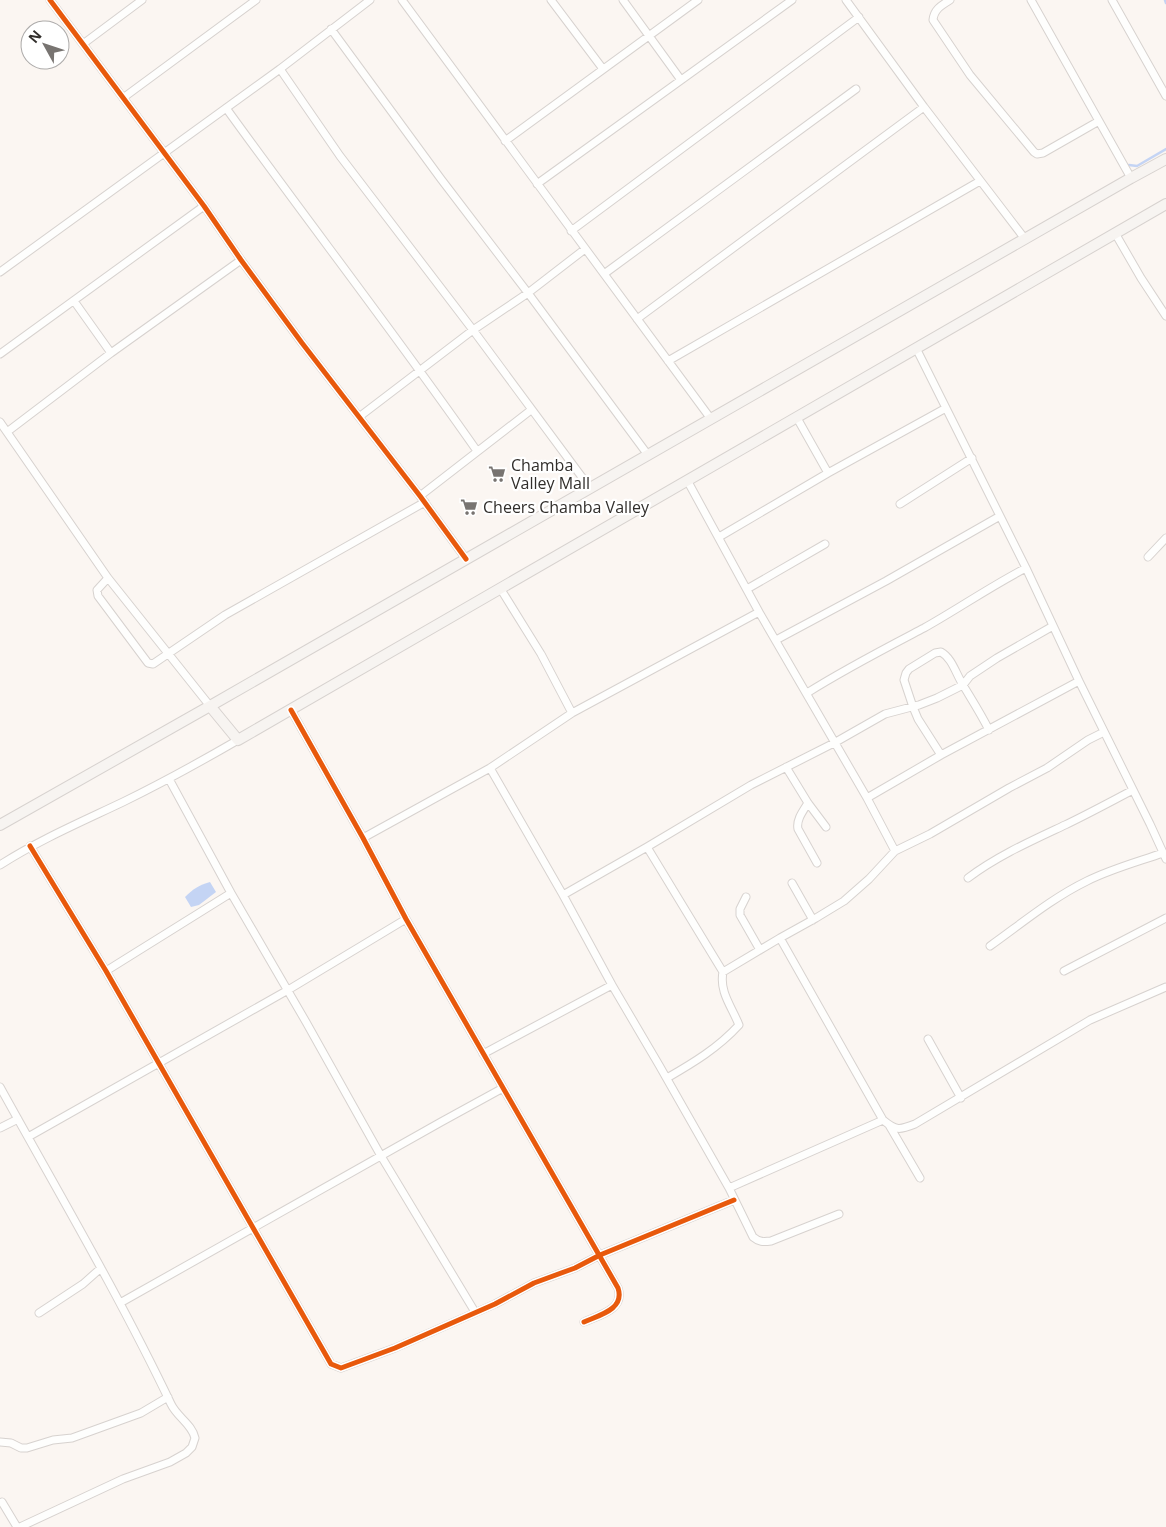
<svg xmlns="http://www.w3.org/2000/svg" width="1166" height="1527" viewBox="0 0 1166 1527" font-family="'Open Sans',sans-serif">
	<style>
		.water { fill: #c4d4f4 }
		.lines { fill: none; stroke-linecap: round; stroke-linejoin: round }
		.stream { stroke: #c4d4f4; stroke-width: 2.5 }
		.minor-casing { stroke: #d7d2cf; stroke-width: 9 }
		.secondary-casing { stroke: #d7d2cf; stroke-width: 12 }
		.minor { stroke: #fefefd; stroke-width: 7 }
		.secondary { stroke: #f7f4f1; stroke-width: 10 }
		.cycleway-casing { stroke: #fff; stroke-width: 8 }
		.cycleway { stroke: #e8590c; stroke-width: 5 }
		.labels { text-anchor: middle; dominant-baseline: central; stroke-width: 4.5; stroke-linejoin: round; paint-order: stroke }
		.poi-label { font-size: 16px; fill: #312e2b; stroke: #fff; text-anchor: start }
	</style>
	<rect width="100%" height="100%" fill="#fbf6f2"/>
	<path class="water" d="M210,882L216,892L199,905L191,907L185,897C193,889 199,885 210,882Z"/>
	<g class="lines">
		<path class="stream" d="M1165,0L1166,3
			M1129,165L1137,166L1166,149"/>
		<g class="minor-casing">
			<path id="minor" d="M50,0L204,206L241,260L302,343L420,496L466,559
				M402,0L711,419
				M551,0L603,69
				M623,0L681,80
				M846,0L924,107L1025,239
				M950,0C942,5 934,9 933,20L970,75L1034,152L1037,154L1043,153L1099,121
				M1031,0L1131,178
				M1112,0L1166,96
				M331,29L441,179L528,293L648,455
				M83,44L142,0
				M280,69L340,156L473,330L590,488
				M123,98L256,0
				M226,108C309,223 396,335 477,451
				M505,141L698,0
				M537,184L792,0
				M571,231L859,17
				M1115,233L1141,278L1166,316
				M0,272L280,69L370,0
				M604,274L856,89
				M74,301L111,353
				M637,319L924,107
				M916,348L1026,568L1079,681L1150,824L1166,859
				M0,354L204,206
				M668,361L980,181
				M359,417L473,330L528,293L585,249
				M797,418L828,473
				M0,422L108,578L210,706
				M7,432L111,353L241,260
				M687,480L759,612L867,798L895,851
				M420,496L531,410
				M900,504L972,458
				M719,537L828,473L946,408
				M1148,557L1166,538
				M108,578L97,590L98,596L148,663L153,664L225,615L425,502
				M500,588L541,654L572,713
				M747,589L825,544
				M776,640L886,581L1000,516
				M807,693C845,669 884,649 924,628C958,609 991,586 1026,568
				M291,710L363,838L406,919L618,1288C625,1309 600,1315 584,1322
				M941,755L918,719L913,707L904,680L906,673L909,669L935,653L941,652C952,658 956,674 963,685C972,700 981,714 989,730
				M786,767L808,803L826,827
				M490,768L563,895L612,985L659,1065L729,1188L753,1237C759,1242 763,1242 771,1241L839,1214
				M169,779L231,893L306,1022L381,1156L475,1312
				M867,798L941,755L1079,681
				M808,803C803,811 796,820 798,829L817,863
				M363,838L490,768L572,713L759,612
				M30,846L106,971L331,1364L341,1368L395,1348L495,1304L534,1283L575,1268L600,1255L734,1200
				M647,847L723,972C719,992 732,1007 739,1025C718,1048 693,1063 667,1078
				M0,865C39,840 81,822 123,802C162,783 200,762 238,740
				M968,878C997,856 1031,841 1065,825C1088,814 1110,802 1133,790
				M792,883L813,920
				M563,895L647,847L751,785L834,743L885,714L919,705L937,698L963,685L970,676L997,658L1053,626
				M746,897L740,909V915L760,950
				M780,938L816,918L844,901L869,879L895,851L930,834L1009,788L1047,768L1088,740L1104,732
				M990,946C1021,924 1052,898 1087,881C1111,869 1137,862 1163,853
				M106,971L231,893
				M1064,971L1166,918
				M723,972L780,938L883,1120C896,1131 900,1130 915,1124L1090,1020L1166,987
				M928,1039L961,1098
				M483,1054L612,985
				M0,1087C58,1192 119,1295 171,1404C177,1417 192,1424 195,1438L192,1447L186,1453L170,1462L123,1479L20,1527
				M889,1125L920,1178
				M0,1128L18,1119
				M28,1137L288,990L406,919
				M729,1188L883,1120
				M120,1303L441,1122L503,1088
				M39,1313L83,1284L101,1268
				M0,1442L11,1443L21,1448H27L53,1440L72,1438L141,1413L168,1397
				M2,1502L17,1527"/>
		</g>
		<g class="secondary-casing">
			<path id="secondary" d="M210,706L238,740L1166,204
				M0,825L210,706L1131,178L1166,159"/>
		</g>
		<use href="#minor" class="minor"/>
		<use href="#secondary" class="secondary"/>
		<g class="cycleway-casing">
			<path id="cycleway" d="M50,0L204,206L241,260L302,343L420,496L466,559
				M291,710L363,838L406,919L618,1288C625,1309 600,1315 584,1322
				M30,846L106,971L331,1364L341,1368L395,1348L495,1304L534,1283L575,1268L600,1255L734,1200"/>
		</g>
		<use href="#cycleway" class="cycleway"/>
	</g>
	<defs>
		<g id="supermarket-bare" transform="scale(1.35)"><path d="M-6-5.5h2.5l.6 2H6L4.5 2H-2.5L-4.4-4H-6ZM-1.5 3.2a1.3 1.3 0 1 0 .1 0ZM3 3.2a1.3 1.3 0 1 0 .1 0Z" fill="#787471" stroke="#fff" stroke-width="2.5" paint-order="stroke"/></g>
	</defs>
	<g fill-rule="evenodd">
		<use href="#supermarket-bare" x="497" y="474"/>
		<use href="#supermarket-bare" x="469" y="507"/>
	</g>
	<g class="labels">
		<g class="poi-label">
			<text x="511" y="465">Chamba<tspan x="511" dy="18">Valley Mall</tspan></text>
			<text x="483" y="507">Cheers Chamba Valley</text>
		</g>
	</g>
	<g transform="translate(45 45) rotate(310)"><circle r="24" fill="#ffffff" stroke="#adabaa"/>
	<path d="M0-4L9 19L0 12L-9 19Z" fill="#787471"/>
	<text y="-8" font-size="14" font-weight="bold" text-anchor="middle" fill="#312e2b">N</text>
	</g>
</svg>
